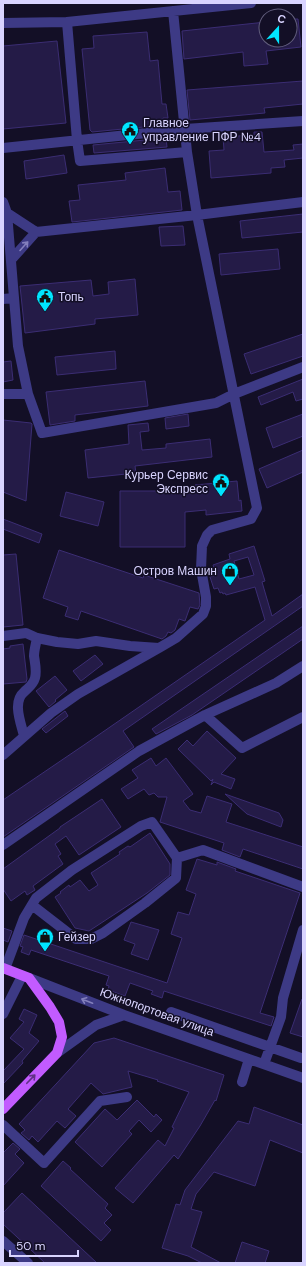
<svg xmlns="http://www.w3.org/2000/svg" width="306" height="1266" viewBox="0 0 306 1266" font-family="'DM Sans',sans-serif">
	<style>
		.building { fill: #241b47; stroke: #3b2d73; fill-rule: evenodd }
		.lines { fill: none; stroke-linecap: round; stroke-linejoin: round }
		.minor { stroke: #3d3a85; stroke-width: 10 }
		.major { stroke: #c25bff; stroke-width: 10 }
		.oneway { stroke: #837fbc }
		.oneway2 { stroke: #623188 }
		.labels { text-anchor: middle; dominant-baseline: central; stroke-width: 3; stroke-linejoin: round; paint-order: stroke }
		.poi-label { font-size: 12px; fill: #d9d4ff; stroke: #130f26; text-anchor: start }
		.street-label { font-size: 12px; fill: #d9d4ff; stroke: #130f26 }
	</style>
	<rect width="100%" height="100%" fill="#130f26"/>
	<path class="building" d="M290,19H298L301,47L266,51L268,64L244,66L243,52L184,59L182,31L266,22V40H290Z
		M147,32L150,61L158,60L162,104H166L168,118H163L164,125L92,132L90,130L82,49L94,48L93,36Z
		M57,41L66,123L3,129V46Z
		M303,81V104L264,108L265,113L190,120L187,90Z
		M254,132H262L264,152L294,150L293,145L303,144V158L284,160L285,167L271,168V173L211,178L209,151L224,150L223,137L254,135Z
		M166,138L167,147L94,153L93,145Z
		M64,155L67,173L26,179L24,161Z
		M165,168L168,192L180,191L182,210L72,222L69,201L80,200L78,185L126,180L125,173Z
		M303,214V232L242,238L240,221Z
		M183,226L185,245L161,246L159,227Z
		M278,249L280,269L221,275L219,254Z
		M135,279L138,315L95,319V324L25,333L20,286L91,280L93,296L109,294L108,282Z
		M303,334V356L251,374L244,354Z
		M115,351L116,369L57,375L55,357Z
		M11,361L13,380L3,382V362Z
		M303,379V399L296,401L293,392L261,405L258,397Z
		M145,381L148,406L75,415V421L50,425L46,392Z
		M188,414L189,426L166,429L165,418Z
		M303,414V436L273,448L266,428Z
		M3,420L31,423L32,424L26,501L3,492Z
		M148,423L149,431L140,432L142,450L166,448V444L210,439L212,457L135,466L136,473L88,478L85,450L129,444L128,425Z
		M303,450V472L267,488L259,469Z
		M237,481L239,501L241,500L242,511L206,515V510L185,512V547H120V491H196L195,485Z
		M66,492L104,502L98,526L60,516Z
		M3,519L42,534L39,543L3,529Z
		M254,546L265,581L262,582L272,616L303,594V606L123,731L134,747L3,837V800L84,745L265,620L255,587L226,595L225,593L223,594L222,592L220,593L218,588L214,589L210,577L217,575L213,565L230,559L229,554ZM248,557L254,575L239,579L234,561Z
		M59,550L143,578L144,575L199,593L200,605L198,609L190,607L185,621L179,619L175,630L171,633L168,632L166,636L162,639L81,611L78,620L65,616L68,607L43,598Z
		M16,554L23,625L3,627V555Z
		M303,626V639L192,715L156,734L152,729Z
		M23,644L27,679L26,682L3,684V649L10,648V646Z
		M95,655L103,664L81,681L73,671Z
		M55,676L67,690L55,700L56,701L49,707L36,691Z
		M65,711L68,716L46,733L42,729Z
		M207,731L236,758L221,774L235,779L231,789L214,782L211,785L213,779L211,781L178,749L187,740L193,746Z
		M151,758L156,766L166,758L193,794L183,801L190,810L201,813L207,796L232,804L226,822L303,847V869L243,849L240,857L222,850L224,843L160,822L167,797H158L154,793L149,795L144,789L128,799L121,789L138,778L132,770Z
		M225,794L279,813L283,820L281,827L247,814Z
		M102,799L121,827L79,855L66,836L55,844L61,854L58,856L63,864L33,886L35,890L27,895L25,891L11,901L3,889V869L60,828V827Z
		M150,833L170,864V875L147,893L89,931L75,928L55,897L61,893L60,892L69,885L70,887L80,880L89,891L98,885L91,873L120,854L119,852L128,846L130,847Z
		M197,859L217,865V862L236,869L235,871L300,893L260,1013L274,1017L271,1026L164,991L162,998L151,994L153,991L130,983L125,996L108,990L109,986L106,985L109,976L31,950L29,955L21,952L23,947L20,946L24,935L167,983L182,938L171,934L178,912L189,915L196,894L186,890Z
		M131,922L159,930L148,960L131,954L135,944L124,940Z
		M3,928L12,931L8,942L3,940Z
		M302,999H303V1037L290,1033Z
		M24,1009L37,1015L29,1033L39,1041L22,1061L23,1063L3,1084V1071L24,1049L10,1038L24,1022L19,1019Z
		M114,1038L224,1075L216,1101L215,1100L200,1126L178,1159L174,1155L133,1203L115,1188L158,1140L165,1146L174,1128L172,1127L189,1092L157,1081L158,1080L128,1071L132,1087L103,1094L91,1083L68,1109L76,1116L65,1128L57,1121L38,1142L32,1136L29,1140L21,1133L25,1130L19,1124L94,1043Z
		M137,1100L154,1117L156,1114L162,1120L151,1132L139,1120L129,1131L132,1134L102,1167L75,1142L105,1109L117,1120Z
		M254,1107L303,1125V1153L270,1140L255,1186L214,1172L196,1194L191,1209L202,1212L191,1247L221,1263H202L188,1256L162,1248L176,1204L180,1205L185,1190L238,1121L249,1124Z
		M13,1143L20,1149L15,1154L24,1163L3,1186V1153Z
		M63,1161L71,1168L70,1169L108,1204L105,1208L112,1215L104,1223L111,1230L101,1241L41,1186Z
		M22,1193L97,1263H45L3,1224V1213Z
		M242,1242L269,1251L265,1263H235Z"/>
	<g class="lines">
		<path class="minor" d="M173,11L187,152L197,215L303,202
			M3,23L67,22
			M3,148L185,129L303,121
			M187,152L80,161L77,140L67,22L251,3
			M3,202L7,213L18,346L28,394H3
			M11,260L36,232
			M3,299L14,298
			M28,394L42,433L216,403L234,394L303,367
			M3,636L26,633L37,638L57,642L78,644L96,641L130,646L159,648L176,638L203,614L206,606V597L201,569L202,546L207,535L212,530L251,519L257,508L197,215L36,232L7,213
			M205,715L242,748L303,717
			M24,736C21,723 12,702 24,692C29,687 33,685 35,678C37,671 35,663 34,656C34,650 36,644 37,638
			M3,755L51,713L78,694L159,648
			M3,845L139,751L205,715L276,683L303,666
			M177,858L203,850L303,887
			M5,969L24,918L36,898L72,870L141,826L152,822L177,858L176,878L145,903L103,933L91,939H76L32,905
			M29,978L124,1015L303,1078
			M171,1012L301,1058
			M3,1014L22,976
			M57,1053L96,1025L124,1015
			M264,1064L281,1017L283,998L303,930
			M242,1082L249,1059
			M3,1125L44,1163L100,1101L127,1097
			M3,1241L28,1263"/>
		<path class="major" d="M3,968L29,978L50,1007L59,1022L62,1037L57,1053L3,1109"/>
	</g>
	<defs><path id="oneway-shaft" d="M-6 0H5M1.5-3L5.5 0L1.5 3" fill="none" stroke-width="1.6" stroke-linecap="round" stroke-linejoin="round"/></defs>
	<g class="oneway">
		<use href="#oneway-shaft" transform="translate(24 246) rotate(-48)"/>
		<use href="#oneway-shaft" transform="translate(87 1001) rotate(-159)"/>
	</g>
	<use class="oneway2" href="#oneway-shaft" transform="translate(31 1079) rotate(-46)"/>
	<defs>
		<g id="civic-pin" transform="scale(0.9)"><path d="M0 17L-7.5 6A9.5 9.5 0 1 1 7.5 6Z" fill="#00e5ff" stroke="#130f26"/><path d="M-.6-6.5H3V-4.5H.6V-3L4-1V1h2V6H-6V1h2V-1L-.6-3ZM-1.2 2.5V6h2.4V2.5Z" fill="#111"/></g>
		<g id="shop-pin" transform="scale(0.9)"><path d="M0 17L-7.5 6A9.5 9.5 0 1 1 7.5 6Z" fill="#00e5ff" stroke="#130f26"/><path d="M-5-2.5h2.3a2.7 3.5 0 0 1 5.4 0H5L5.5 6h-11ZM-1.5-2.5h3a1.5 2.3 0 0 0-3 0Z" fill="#111"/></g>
	</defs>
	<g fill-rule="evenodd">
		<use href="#civic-pin" x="130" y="130"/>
		<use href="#civic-pin" x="45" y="297"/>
		<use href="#civic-pin" x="221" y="482"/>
		<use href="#shop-pin" x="230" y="571"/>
		<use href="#shop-pin" x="45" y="937"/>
	</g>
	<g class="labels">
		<g class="poi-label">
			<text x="143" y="123">Главное<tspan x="143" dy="14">управление ПФР №4</tspan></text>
			<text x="58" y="297">Топь</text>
			<text x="208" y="475" text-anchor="end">Курьер Сервис<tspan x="208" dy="14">Экспресс</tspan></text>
			<text x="217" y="571" text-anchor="end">Остров Машин</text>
			<text x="58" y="937">Гейзер</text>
		</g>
		<g class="street-label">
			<text transform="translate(157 1012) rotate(20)">Южнопортовая улица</text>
		</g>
	</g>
	<rect width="306" height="1266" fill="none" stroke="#d9d4ff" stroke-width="8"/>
	<g transform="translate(278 28) rotate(21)"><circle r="19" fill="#130f26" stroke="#625e7d"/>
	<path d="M0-3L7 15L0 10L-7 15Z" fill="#00e5ff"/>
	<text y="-6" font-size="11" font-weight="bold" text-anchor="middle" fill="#d9d4ff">С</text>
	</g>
	<path d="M10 1250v6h68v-6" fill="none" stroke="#d9d4ff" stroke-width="2"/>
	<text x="16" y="1250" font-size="12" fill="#d9d4ff" stroke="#130f26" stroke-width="3" paint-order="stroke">50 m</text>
</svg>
